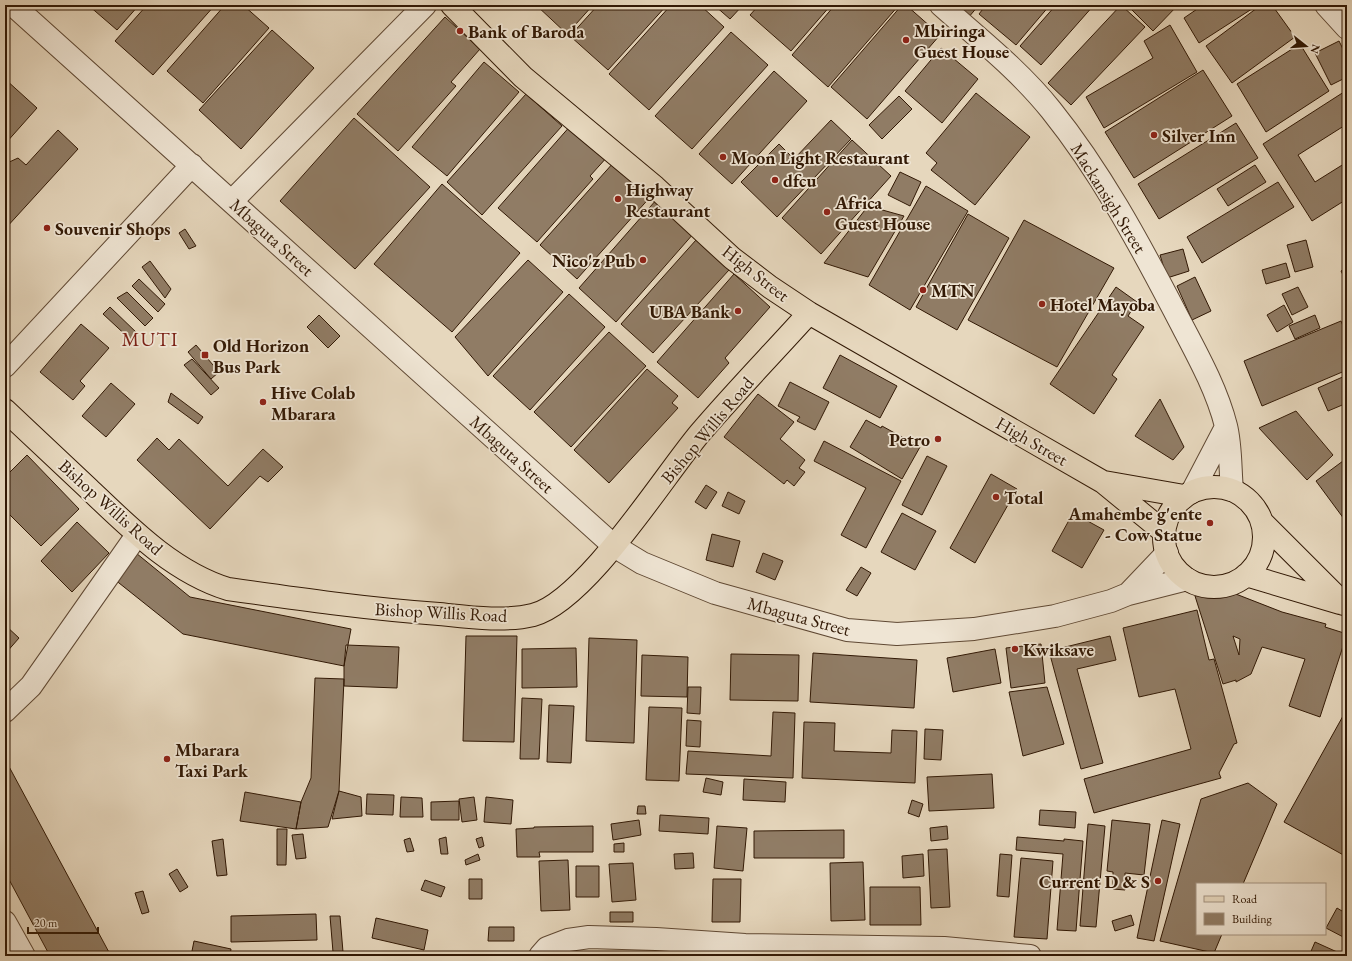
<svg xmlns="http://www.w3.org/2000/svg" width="1352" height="961" viewBox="0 0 1352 961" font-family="'EB Garamond',serif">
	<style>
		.building { fill: #907c65; stroke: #321905; fill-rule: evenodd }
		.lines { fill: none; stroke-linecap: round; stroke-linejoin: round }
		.minor-casing { stroke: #5f4833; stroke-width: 24 }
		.major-casing { stroke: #321905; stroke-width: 24 }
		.minor { stroke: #efe5d4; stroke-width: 22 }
		.major { stroke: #e6d7bd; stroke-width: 22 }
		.poi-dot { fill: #8f2418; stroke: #efe5d4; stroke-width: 1.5 }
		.labels { text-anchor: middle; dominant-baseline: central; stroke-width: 3.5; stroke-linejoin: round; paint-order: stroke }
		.poi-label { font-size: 18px; font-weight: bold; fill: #321905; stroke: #efe5d4; text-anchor: start }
		.street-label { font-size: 18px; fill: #321905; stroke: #efe5d4 }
		.quarter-label { font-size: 20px; letter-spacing: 1px; fill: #7a1f14; stroke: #efe5d4 }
	</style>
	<rect width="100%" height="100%" fill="#e6d7bd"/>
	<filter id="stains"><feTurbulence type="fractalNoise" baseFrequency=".005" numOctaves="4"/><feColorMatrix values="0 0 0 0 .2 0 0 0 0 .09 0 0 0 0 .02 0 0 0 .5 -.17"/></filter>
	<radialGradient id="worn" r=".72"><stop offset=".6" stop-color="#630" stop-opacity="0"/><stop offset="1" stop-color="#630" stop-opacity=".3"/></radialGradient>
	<path class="building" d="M88,5H139L117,30Z
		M147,5H215L153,75L115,41Z
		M225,5H243L269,28L203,103L167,71Z
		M536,5H593L567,34Z
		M598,5H667L608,70L570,36Z
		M671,5H700L724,27L649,110L609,74Z
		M714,5H743L730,19Z
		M759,5H831L791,51L750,15Z
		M835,5H899L828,87L792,55Z
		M902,5H906L940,35L867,119L831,87Z
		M953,5H979L968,18Z
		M986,5H1050L1016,45L979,14Z
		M1056,5H1094L1041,65L1020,46Z
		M1121,5L1145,27L1071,105L1048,83Z
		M1137,5H1178L1153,31L1132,10Z
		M1203,5H1258L1199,43L1184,18Z
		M1261,5H1272L1295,37L1232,83L1206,46Z
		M445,17L480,49L451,82L456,86L398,151L357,114Z
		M1170,25L1197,72L1104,128L1086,97L1153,58L1144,41Z
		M272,30L314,68L241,149L199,110Z
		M731,32L768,65L692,149L655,116Z
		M1339,41L1347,57V77L1331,85L1315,53Z
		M1300,44L1329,91L1266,132L1237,84Z
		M941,48L978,79L942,123L905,91Z
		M484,62L519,92L447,176L412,147Z
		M1203,70L1232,116L1134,178L1105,132Z
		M774,71L807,101L732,184L699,154Z
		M5,79L37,108L5,144Z
		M1347,90V124L1298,155L1315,182L1347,162V199L1312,221L1263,144Z
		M976,93L1030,137L975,205L931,170L937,163L926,153Z
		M526,94L562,126L482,215L447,182Z
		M899,96L912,109L882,139L869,125Z
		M354,118L430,187L355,269L280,201Z
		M831,120L851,139L777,217L741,182L779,144L794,159Z
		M1236,123L1258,158L1159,219L1138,184Z
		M572,124L608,156L590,176L593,179L537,242L498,208Z
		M58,130L78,149L5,229V164L18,158L26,165Z
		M852,140L891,176L821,254L782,218Z
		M614,162L652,195L577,279L540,245Z
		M1255,165L1266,182L1228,206L1217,189Z
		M900,172L921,182L910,206L888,195Z
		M1278,182L1294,207L1202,263L1187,237Z
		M442,184L520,253L452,332L374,264Z
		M926,186L968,211L910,310L869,285Z
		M657,199L694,233L616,322L579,288Z
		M868,206L904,216L868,277L824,263Z
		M968,214L1009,238L957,330L916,307Z
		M1024,220L1114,268L1057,367L968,320Z
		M185,229L196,246L189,249L179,233Z
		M696,240L729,270L653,353L621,324Z
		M1306,240L1313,267L1295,272L1287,245Z
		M1183,249L1189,271L1167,278L1160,255Z
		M528,260L563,292L488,376L455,337Z
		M150,261L171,289L165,298L142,267Z
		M1286,263L1290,277L1266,284L1262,270Z
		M1347,267V283L1341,271Z
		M734,274L770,307L725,358L729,363L698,398L657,362Z
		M1195,277L1211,311L1192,320L1177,286Z
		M139,279L165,304L158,312L132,286Z
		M1116,287L1137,302L1128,316L1144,327L1112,375L1117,379L1094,414L1050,384Z
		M1298,287L1308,307L1292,315L1282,294Z
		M127,292L153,318L145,326L117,298Z
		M569,294L605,327L530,410L493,376Z
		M1284,305L1293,322L1277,332L1267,315Z
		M110,307L138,334L131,340L103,314Z
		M319,315L340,336L328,348L307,327Z
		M1315,315L1320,328L1295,339L1289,326Z
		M1341,321L1347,336V370L1262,406L1244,361Z
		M81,324L109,348L80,381L85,386L73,400L40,372Z
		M609,332L646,366L571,447L534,412Z
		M196,345L219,372L211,379L188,352Z
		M840,355L897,386L880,418L823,388Z
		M192,359L219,388L211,395L184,365Z
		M647,369L678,396L672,403L678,408L609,483L574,450Z
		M1347,375V403L1328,411L1318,388Z
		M790,382L829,402L815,430L797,421L800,417L778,406Z
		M111,383L135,404L106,437L82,416Z
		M171,393L203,417L198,424L168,402Z
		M758,394L794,422L780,439L805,460L799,468L805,472L794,486L787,480L784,484L724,437Z
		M1160,399L1184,447L1173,460L1135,436Z
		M1296,411L1333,455L1307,480L1259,428Z
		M866,420L881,428L882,426L920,447L902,479L850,447Z
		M157,438L169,450L179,439L228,486L263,449L283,467L268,482L260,476L210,529L137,460Z
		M824,441L901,481L866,548L841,535L866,488L814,461Z
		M27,455L79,509L41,546L5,510V477Z
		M927,456L947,466L922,515L902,505Z
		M1347,458V523L1316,481Z
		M991,474L1017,489L975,563L950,548Z
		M706,485L717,492L706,509L695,502Z
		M728,492L745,501L739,514L722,506Z
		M902,513L936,531L915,570L881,552Z
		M1073,513L1104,530L1082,568L1052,551Z
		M77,522L109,553L72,592L41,561Z
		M712,534L740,541L733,567L706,560Z
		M136,553L190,597L351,629L344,666L183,634L114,579Z
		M763,553L783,561L775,580L756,572Z
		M861,567L871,573L857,596L846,590Z
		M1223,587V589L1282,612L1326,624L1325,627L1347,634L1320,717L1289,706L1305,659L1262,647L1251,674L1236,682V680L1223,684L1195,596ZM1233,636L1240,639L1239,655Z
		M1197,610L1209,660L1214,659L1237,743L1234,744L1219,773L1221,778L1094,813L1084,779L1191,749L1175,689L1139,697L1123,628Z
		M5,625L19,638L5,654Z
		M466,636H517L514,742L463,741Z
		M1110,636L1116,660L1077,669L1103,763L1081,769L1049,651Z
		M589,638L637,640L634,743L586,741Z
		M1041,644L1045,683L1011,688L1006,648Z
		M346,645L399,647L397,688L344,686V666Z
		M576,648L577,687L522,688V649Z
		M995,649L1001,683L953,692L947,658Z
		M813,653L917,660L914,708L810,702Z
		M731,654L799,655L798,701L730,700Z
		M642,655L688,657L687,697L641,696Z
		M315,678L344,679L339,791L328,827L296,829L301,802L311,778Z
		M688,687H701L700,714L687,713Z
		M1047,687L1064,744L1023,756L1009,692Z
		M522,698L542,699L539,759H520Z
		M549,705L574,706L571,763L547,762Z
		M649,707L682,708L679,781L646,780Z
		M773,712L795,713L793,778L686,774L688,751L771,756Z
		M1343,716L1347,718V857L1284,822Z
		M687,720L701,721L700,747L686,746Z
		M804,722L835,723L834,751L891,753L892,730L917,731L915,783L802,778Z
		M925,729L943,730L941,760L924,759Z
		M6,761L111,956H50L5,872Z
		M992,774L994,808L929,811L927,777Z
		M706,778L723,782L721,795L703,792Z
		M744,779L786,782L785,802L743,800Z
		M1248,783L1277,804L1243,884H1197V934H1222L1214,953L1160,941L1201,799Z
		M339,791L361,797L362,816L332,819Z
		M245,792L301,802L296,829L240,821Z
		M367,794L394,795L393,815L366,814Z
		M401,797L422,798L423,817H400Z
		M474,797L477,820L462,822L459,799Z
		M486,797L513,800L511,824L484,822Z
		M912,800L923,804L919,817L908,813Z
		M459,801V820H431V802Z
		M638,806H645L646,814H637Z
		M1040,810L1076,812L1075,828L1039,825Z
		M660,815L709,818L708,834L659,831Z
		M639,820L641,835L613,840L611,824Z
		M1112,820L1150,824L1144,875L1125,873V890L1113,889V872L1107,871Z
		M1162,820L1180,824L1154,941L1137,938Z
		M1088,824L1105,826L1096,927L1080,926Z
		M593,826V852H539L540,857H517L516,829L534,828V827Z
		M717,826L747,828L743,871L714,868Z
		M947,826L948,839L931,841L930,828Z
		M277,829H287L286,865H277Z
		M844,830V858H754V831Z
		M303,834L306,858L296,859L292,835Z
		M446,837L448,854H441L439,839Z
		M482,837L484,846L479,848L476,839Z
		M1017,837L1064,841V839L1083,841L1076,931L1057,930L1063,854L1016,850Z
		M410,838L414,851L407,852L404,840Z
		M223,839L227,875L217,876L212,841Z
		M624,843V852H614V844Z
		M947,849L950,907L931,908L928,850Z
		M693,853L694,868L675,869L674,854Z
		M478,854L480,860L466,865L465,860Z
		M923,854L924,876L903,878L902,856Z
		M1000,854L1012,855L1009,897L997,896Z
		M1021,858L1053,861L1047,939L1014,937Z
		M568,860L570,910L541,911L539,861Z
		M863,862L865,920L831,921L830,863Z
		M633,863L636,900L612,902L609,864Z
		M576,866H599V897H576Z
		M177,869L188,887L180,892L169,874Z
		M469,879H482V899H469Z
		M713,879H741L740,922H712Z
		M425,880L445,887L441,897L421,890Z
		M870,887H920L921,925H870Z
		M143,891L149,912L142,914L135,893Z
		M1337,908L1347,914V939L1326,928Z
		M610,912H633V922H610Z
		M316,914L317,940L231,942V916Z
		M1131,915L1134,925L1115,931L1112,921Z
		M330,916H340L343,952H333Z
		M376,918L428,930L424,950L372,938Z
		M489,927H514V941H488Z
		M194,941L231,949L230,956H191Z
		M1315,942L1346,956H1309Z"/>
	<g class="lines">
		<g class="minor-casing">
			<path id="minor" d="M13,5L614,546L642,563L715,593L847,630L897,634L974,629L1055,616L1111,601L1128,594L1187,579
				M941,5C978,38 1019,70 1051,110C1100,171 1138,241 1174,310C1193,347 1216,386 1226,426C1231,446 1230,469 1232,490
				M1326,5L1347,28
				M232,201L425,5
				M5,366L192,165
				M1192,492L1226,427
				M1128,594L1167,553
				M5,711L31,686L137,535
				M5,922L24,956
				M540,956L547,948L568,940L589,937L656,939L745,945L944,948L1030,956"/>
		</g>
		<g class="major-casing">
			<path id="major" d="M452,5L523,77L655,187L732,258L770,287L809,313L1103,482L1164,532
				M5,410C33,436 61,463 89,489C130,528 173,572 228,589C298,599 369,609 439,614C468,617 505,622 533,615C586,601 663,477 700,433C735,392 773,353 809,313
				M1104,482L1184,496
				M1164 537a50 50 0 1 1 100 0a50 50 0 1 1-100 0Z
				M1262,522L1344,604
				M1246,575L1340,603"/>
		</g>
		<use href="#minor" class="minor"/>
		<use href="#major" class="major"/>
	</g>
	<g class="poi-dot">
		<circle cx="460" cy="31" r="4"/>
		<circle cx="906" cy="40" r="4"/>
		<circle cx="1154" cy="135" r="4"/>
		<circle cx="723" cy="157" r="4"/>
		<circle cx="775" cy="180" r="4"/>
		<circle cx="618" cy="199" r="4"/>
		<circle cx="827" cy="212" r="4"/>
		<circle cx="47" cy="228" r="4"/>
		<circle cx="643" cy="260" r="4"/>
		<circle cx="923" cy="290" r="4"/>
		<circle cx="1042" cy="304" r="4"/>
		<circle cx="738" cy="311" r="4"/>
		<rect x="201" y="351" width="8" height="8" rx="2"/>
		<circle cx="263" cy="402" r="4"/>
		<circle cx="938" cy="439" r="4"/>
		<circle cx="996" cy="497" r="4"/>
		<circle cx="1210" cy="523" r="4"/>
		<circle cx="1015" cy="649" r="4"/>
		<circle cx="167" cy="759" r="4"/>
		<circle cx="1158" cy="881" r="4"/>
	</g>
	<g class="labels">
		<g class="poi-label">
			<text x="914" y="30">Mbiringa<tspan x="914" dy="21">Guest House</tspan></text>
			<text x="468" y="31">Bank of Baroda</text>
			<text x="1162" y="135">Silver Inn</text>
			<text x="731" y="157">Moon Light Restaurant</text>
			<text x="783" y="180">dfcu</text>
			<text x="626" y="189">Highway<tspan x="626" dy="21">Restaurant</tspan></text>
			<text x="835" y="202">Africa<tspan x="835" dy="21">Guest House</tspan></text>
			<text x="55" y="228">Souvenir Shops</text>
			<text x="635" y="260" text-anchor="end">Nico'z Pub</text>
			<text x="931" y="290">MTN</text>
			<text x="1050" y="304">Hotel Mayoba</text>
			<text x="730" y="311" text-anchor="end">UBA Bank</text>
			<text x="213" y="345">Old Horizon<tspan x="213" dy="21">Bus Park</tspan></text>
			<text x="271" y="392">Hive Colab<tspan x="271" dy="21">Mbarara</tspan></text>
			<text x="930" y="439" text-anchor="end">Petro</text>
			<text x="1004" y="497">Total</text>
			<text x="1202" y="513" text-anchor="end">Amahembe g'ente<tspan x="1202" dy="21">- Cow Statue</tspan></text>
			<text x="1023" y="649">Kwiksave</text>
			<text x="175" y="749">Mbarara<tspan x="175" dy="21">Taxi Park</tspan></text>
			<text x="1150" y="881" text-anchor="end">Current D &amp; S</text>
		</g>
		<g class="street-label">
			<text transform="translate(1109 198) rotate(58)">Mackansigh Street</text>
			<text transform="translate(272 237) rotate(42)">Mbaguta Street</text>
			<text transform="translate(756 273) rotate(38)">High Street</text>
			<text transform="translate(707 430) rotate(-50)">Bishop Willis Road</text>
			<text transform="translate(1032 441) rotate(30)">High Street</text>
			<text transform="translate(512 454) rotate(42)">Mbaguta Street</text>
			<text transform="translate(111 507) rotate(42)">Bishop Willis Road</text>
			<text transform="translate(441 612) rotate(3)">Bishop Willis Road</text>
			<text transform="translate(799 616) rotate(15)">Mbaguta Street</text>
		</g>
		<g class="quarter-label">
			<text x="150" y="339">MUTI</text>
		</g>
	</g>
	<rect width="1352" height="961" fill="none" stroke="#e6d7bd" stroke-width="20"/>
	<rect x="6" y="6" width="1340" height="949" fill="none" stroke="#321905" stroke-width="2"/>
	<rect x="10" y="10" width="1332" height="941" fill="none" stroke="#321905"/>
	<rect x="1196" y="883" width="130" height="52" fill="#efe5d4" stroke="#a39381"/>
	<rect x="1204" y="896" width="20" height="6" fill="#e6d7bd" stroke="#a39381"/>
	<text x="1232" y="903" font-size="12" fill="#321905">Road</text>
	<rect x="1204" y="913" width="20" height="12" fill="#907c65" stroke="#a39381"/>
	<text x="1232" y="923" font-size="12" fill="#321905">Building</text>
	<g transform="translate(1306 46) rotate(107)" stroke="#efe5d4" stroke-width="3" paint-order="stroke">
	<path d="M0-3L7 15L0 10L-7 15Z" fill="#321905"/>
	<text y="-6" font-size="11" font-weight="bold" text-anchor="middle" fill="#321905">N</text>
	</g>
	<path d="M28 927v6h70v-6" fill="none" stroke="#321905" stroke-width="2"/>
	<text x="34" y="927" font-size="12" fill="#321905" stroke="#efe5d4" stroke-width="3" paint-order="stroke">20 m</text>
	<rect width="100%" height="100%" filter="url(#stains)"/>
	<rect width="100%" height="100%" fill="url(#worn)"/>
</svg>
